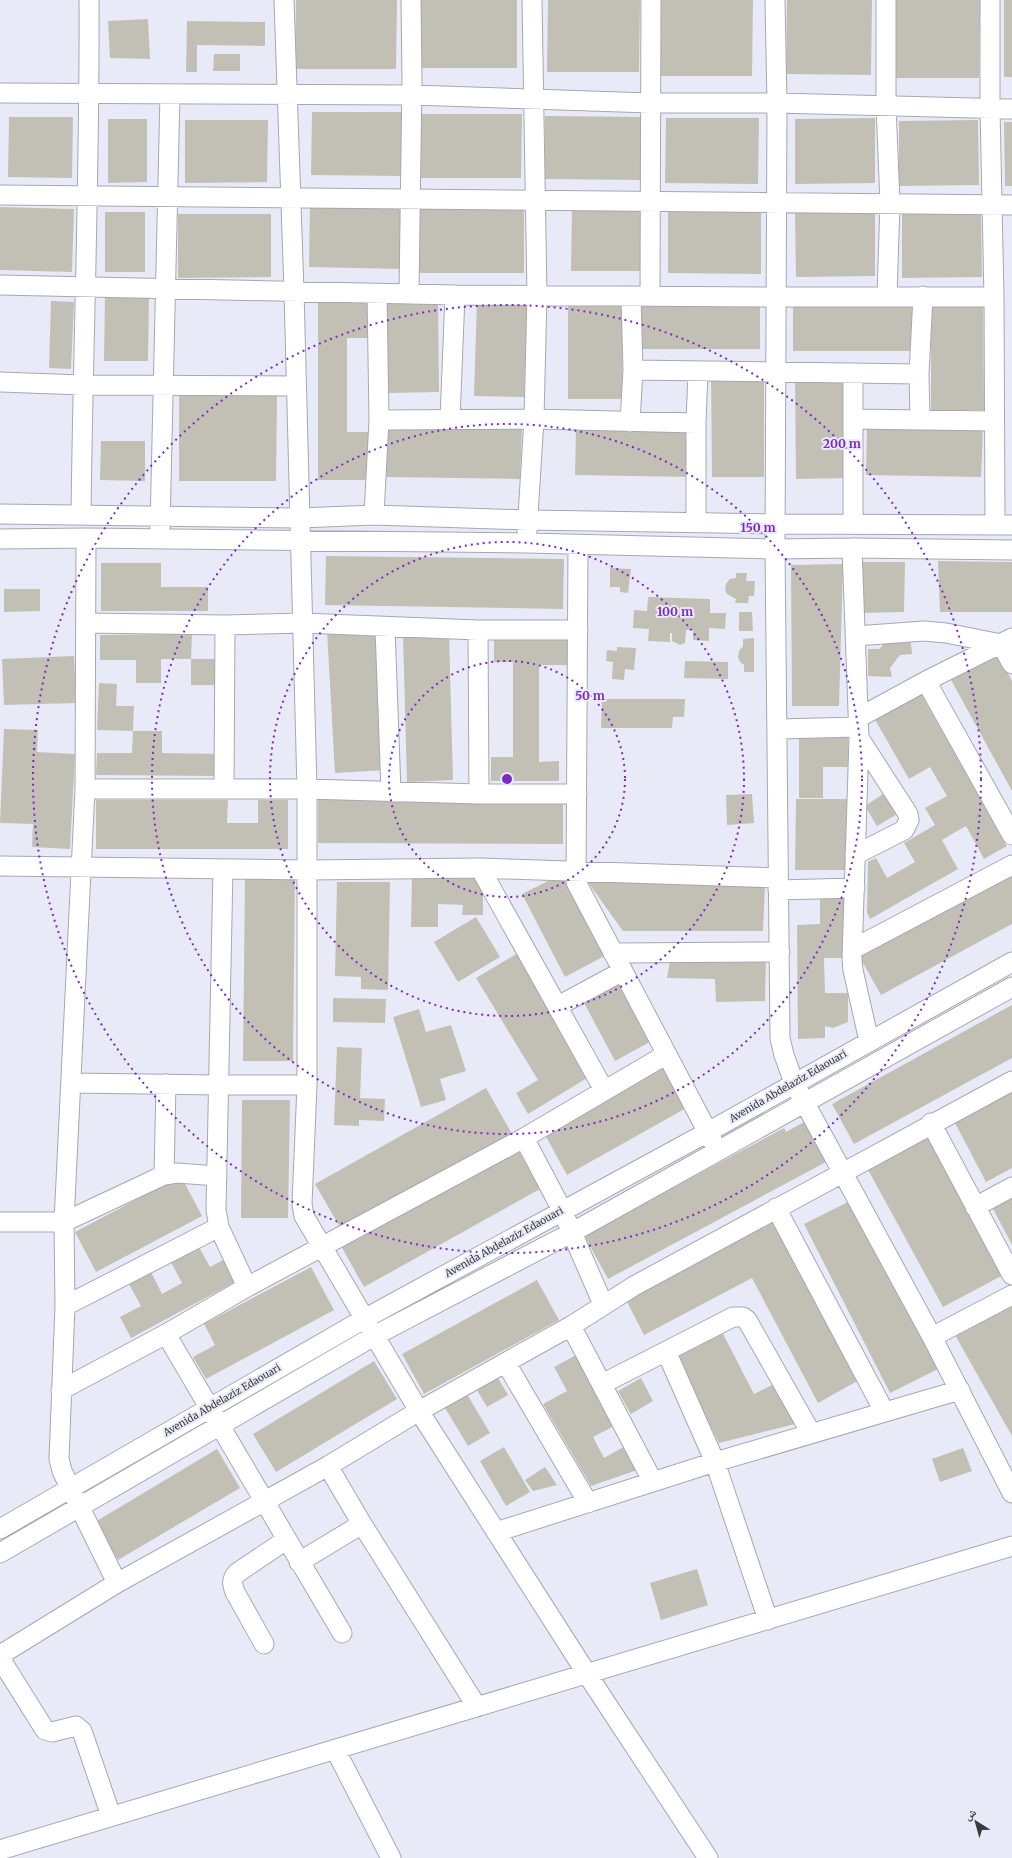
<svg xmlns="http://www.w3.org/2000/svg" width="1012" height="1858" viewBox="0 0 1012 1858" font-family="Merriweather,'Noto Naskh Arabic',serif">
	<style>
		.building { fill: #c2c0b4 }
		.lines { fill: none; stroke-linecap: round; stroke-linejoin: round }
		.minor-casing { stroke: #a5a8b3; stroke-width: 21 }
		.minor { stroke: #fff; stroke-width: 19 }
		.ring { fill: none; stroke: #7b2cbf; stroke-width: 2; stroke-dasharray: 2 4 }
		.labels { text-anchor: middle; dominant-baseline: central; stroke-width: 4; stroke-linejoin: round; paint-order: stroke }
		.street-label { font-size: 10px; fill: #393a3e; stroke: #e8ebf7 }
		.centre { fill: #7b2cbf; stroke: #e8ebf7; stroke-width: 2 }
		.ring-label { font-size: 12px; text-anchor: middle; font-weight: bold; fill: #7b2cbf; stroke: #e8ebf7; stroke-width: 4; stroke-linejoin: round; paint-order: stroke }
	</style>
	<rect width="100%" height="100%" fill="#e8ebf7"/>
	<path class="building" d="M296,0H397L396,69H295Z
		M416,0H517V68H416Z
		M548,0H640L639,72H547Z
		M660,0H753L752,76H660Z
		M787,0H872L871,75L786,74Z
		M895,0H980L979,78H894Z
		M1004,0H1012V77H1004Z
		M148,19L150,59L110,58L108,21Z
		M187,21L265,22V46L197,45V72H186Z
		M214,54H240V71H213Z
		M312,112H403L402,176L311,175Z
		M417,114H522L521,178H416Z
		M545,116L642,117L641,180L545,179Z
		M9,117H73L72,178L8,177Z
		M666,118H759L758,184L665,183Z
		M875,118V183L795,184V119Z
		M108,119H147V182L108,183Z
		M185,120H268L267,182L185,183Z
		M978,120L979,185L899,186V121Z
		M1004,122H1012V186H1005Z
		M310,203L403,205L401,269L309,267Z
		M0,207L74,209L72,272L0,270Z
		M572,207L645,208L644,271H571Z
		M419,208H524V273H419Z
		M668,208H761V274L668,273Z
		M105,212H145V272H105Z
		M795,212H875V276L796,277Z
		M981,212L982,277L902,278V213Z
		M178,214H271V277L178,278Z
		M105,294L149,295L148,361H104Z
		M376,297V338H347V432H373V480H318V298Z
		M438,297L439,392L388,393L387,298Z
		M568,299H623L622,399H568Z
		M477,300L527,302L524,397L474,396Z
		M51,301L74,302L71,369L49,368Z
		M641,302H760V349H641Z
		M793,302L915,303V351H793Z
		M983,306L984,410H931V307Z
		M764,373V477H712L711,374Z
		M847,374L848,478L796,479L795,375Z
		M179,396H277L276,481H179Z
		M867,426L983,429L981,477L866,475Z
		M387,427L522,428L520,479L386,477Z
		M576,427L692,429L691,477L575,475Z
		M101,441H145V481L100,480Z
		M326,556L564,559L563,609L325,605Z
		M938,561L1012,562V612H940Z
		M861,562H905L904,612L860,613Z
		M101,563H161V587H208V611H101Z
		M843,564L839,706H792L791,565Z
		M610,568L631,569L628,593L620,592V587H610Z
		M736,573H747L746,581H755L754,596H749L748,603H735L736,599L727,594L725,590L726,584L730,579L736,578Z
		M4,589H40V611L4,612Z
		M648,597L710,599V613H726L725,629L709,628V641L693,640V630H686L685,643L680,645L672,641V633H670V642L648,641L649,629L633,628L634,610L647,611Z
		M739,612H752L753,631H739Z
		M380,628L387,770L335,773L327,631Z
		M192,634L191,659H161V683H136V660H100V635Z
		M449,634L453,780L407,782L403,635Z
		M882,635H910L912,654L900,655L890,668L892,677L868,676V649H879L883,645Z
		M494,638H568V665H539V762L559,761V781H491V757H513V662H494Z
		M754,638V672H744V665L740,662L738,657L739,651L743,646V639Z
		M617,647L636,648L634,670L625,669L624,680L612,679L613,662L606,661L607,650L617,651Z
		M996,652L1012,681V791L950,678Z
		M74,656L76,703L4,705L2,659Z
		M191,659H220V685H191Z
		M685,661L728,662V679L684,678Z
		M99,683L117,684L116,706H134L133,731L97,730Z
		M919,690L1007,846L984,859L966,826L942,840L958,869L870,919L867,912L868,862L876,858L887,878L915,862L904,843L935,825L925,808L947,796L930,767L909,779L873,716Z
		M602,699H685L684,717H673L672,728H601Z
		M4,729L38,730L37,752L75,754L70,849L32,847L33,824L0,823Z
		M799,730H848V767H823V798H799Z
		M133,731H162V753L218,754V776L96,775L97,753H132Z
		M886,792L899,813L877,826L865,806Z
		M752,794L754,823L727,825L726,795Z
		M318,797L563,798V844L318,843Z
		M796,799H847V870H795Z
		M96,800H228L227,823H258V800H288V849H96Z
		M568,871L610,953L565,977L522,894Z
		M1012,871V924L881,995L858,954Z
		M582,874L765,884L763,931H623Z
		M245,875H295L293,1061H243Z
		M412,877L483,878V915H462L463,905L438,904V927H411Z
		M337,882H390L388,990L361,989V977L335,976Z
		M820,895H845V958H824L825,993H848V1022L833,1028L825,1026V1038L798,1039L797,925L820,924Z
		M476,917L500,957L458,982L434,942Z
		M518,953L592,1075L528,1114L516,1093L538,1080L476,978Z
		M671,955L766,956L765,1001L716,1002L715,979L667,978Z
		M623,976L657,1038L615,1061L582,999Z
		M333,998L386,999L385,1023L333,1022Z
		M1012,1005V1058L854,1144L832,1104Z
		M419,1009L426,1032L451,1025L466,1071L440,1079L446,1100L421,1107L393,1017Z
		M337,1047L362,1048L360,1098L385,1099L384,1121L359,1120V1126L334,1125Z
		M664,1065L688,1107L567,1175L544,1133Z
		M486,1088L512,1134L341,1229L315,1184Z
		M1012,1088V1168L986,1182L953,1119Z
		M242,1100H290L288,1218H241Z
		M804,1122L826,1162L608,1279L584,1235L784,1128L786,1132Z
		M928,1132L1005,1274L943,1307L866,1166Z
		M517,1148L540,1189L364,1287L341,1246Z
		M181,1176L202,1216L96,1272L75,1232Z
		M1012,1191V1245L990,1203Z
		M852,1200L938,1369L890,1393L804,1224Z
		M775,1214L861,1379L818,1403L752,1278L644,1335L623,1294Z
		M199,1247L210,1267L225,1259L237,1281L131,1338L120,1317L141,1306L129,1284L151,1272L162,1294L182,1283L171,1262Z
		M311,1267L334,1310L206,1379L193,1357L215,1345L204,1324Z
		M537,1280L559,1320L424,1394L402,1354Z
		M1012,1302V1436L955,1335Z
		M722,1332L754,1394L774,1384L795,1424L719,1443L675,1356Z
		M580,1353L618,1424L593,1437L604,1458L627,1445L640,1469L591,1486L543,1404L567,1391L554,1367Z
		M374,1361L397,1399L276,1472L253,1434Z
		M495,1373L508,1395L487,1407L474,1385Z
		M641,1378L653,1401L631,1414L618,1391Z
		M464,1389L490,1433L468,1446L442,1403Z
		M504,1447L530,1492L506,1506L480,1461Z
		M963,1448L972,1471L940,1482L932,1459Z
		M217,1449L240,1488L118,1560L95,1522Z
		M545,1467L557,1485L533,1491L525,1480Z
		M697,1569L708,1605L661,1620L650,1583Z"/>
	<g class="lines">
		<g class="minor-casing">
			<path id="minor" d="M284,0L294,291L307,789V1085L302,1204L304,1216L419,1411L587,1674L708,1858
				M775,0L777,103L775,549L780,1038L784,1055L794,1083L932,1337L1012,1493
				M886,0V106L890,203L887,296
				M990,0V109L994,297L995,525
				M0,93L412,95L650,103H777L1012,109
				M0,195L1012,205
				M0,285L455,295L777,297H994
				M409,293L412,79L411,0
				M650,296L651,0
				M633,370L919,374
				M0,382L83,385L296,386
				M450,419L455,295
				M854,419L994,421
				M379,420L534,419L696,423
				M920,420L919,374L923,296
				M630,422L633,370L631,296
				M0,514L300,518L374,515L528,520L776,524L1012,525
				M81,515C83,343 90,172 89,0
				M374,515L379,420L377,294
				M696,522V423L698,372
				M853,523V373
				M160,528L170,94
				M527,532L534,419L537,295L532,0
				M86,538L85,789L64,1222L65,1306L59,1459L62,1471L117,1583
				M0,539L86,538L527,543L775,549L852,548L1012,550
				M578,545L576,882L713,1142
				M852,548L859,738L852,959L853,970L869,1041
				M87,623L225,625L302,623L478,630H578
				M385,628L391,792
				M478,630L479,794
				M856,636L924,631L946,633L1001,644L1012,664
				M926,681L1012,835
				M858,718L926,681L1012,638
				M778,729L858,727
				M85,789H307L479,794H577
				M224,789L225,625
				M855,855L904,830L909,820L908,814L859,738
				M0,866L308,870L480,868L778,878
				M480,868L604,1090
				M223,869L216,1210L219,1227L247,1287
				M778,890L855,888
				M853,949L1012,865
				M613,953L780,952
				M558,1006L623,971
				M72,1083L220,1085H307
				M931,1123L1012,1275
				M524,1138L562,1210L603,1304
				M164,1175L166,1084
				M975,1207L1012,1187
				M776,1208L884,1411
				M0,1222H64L164,1175L177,1173L217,1176
				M65,1306L219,1227
				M571,1326L653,1482
				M166,1334L342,1633
				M932,1337L1012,1295
				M666,1351L715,1462L768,1620
				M506,1363L588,1503
				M602,1384L733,1317H743L747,1320L811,1433
				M61,1390L166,1334L247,1287L524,1138L667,1054
				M328,1466L362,1524L477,1707
				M0,1529L364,1319L708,1132L1012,962
				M496,1532L715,1462L960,1390
				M0,1553L374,1336L571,1233L1012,987
				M299,1562L362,1524
				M264,1644L235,1592C232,1584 231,1580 237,1573L286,1540
				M335,1749L391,1858
				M111,1816L82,1731L76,1726L52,1732L45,1730L3,1663L2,1656L5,1652L117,1583L328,1466L419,1411L571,1326L634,1286L1012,1081
				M0,1850L1012,1546"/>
		</g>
		<use href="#minor" class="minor"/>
	</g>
	<g class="ring">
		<circle cx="507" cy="779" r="118"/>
		<circle cx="507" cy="779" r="237"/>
		<circle cx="507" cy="779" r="355"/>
		<circle cx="507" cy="779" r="474"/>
	</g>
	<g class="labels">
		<g class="street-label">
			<text transform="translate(788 1086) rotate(-30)">Avenida Abdelaziz Edaouari</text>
			<text transform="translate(504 1242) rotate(-29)">Avenida Abdelaziz Edaouari</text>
			<text transform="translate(222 1400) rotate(-30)">Avenida Abdelaziz Edaouari</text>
		</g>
	</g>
	<circle cx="507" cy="779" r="6" class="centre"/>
	<g class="ring-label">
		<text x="842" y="448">200 m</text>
		<text x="758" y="532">150 m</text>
		<text x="675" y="616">100 m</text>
		<text x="590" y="700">50 m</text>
	</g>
	<g transform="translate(976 1822) rotate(323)" stroke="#e8ebf7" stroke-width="3" paint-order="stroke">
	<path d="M0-3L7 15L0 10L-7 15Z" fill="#393a3e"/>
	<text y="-6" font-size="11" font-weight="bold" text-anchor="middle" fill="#393a3e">ش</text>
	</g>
</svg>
